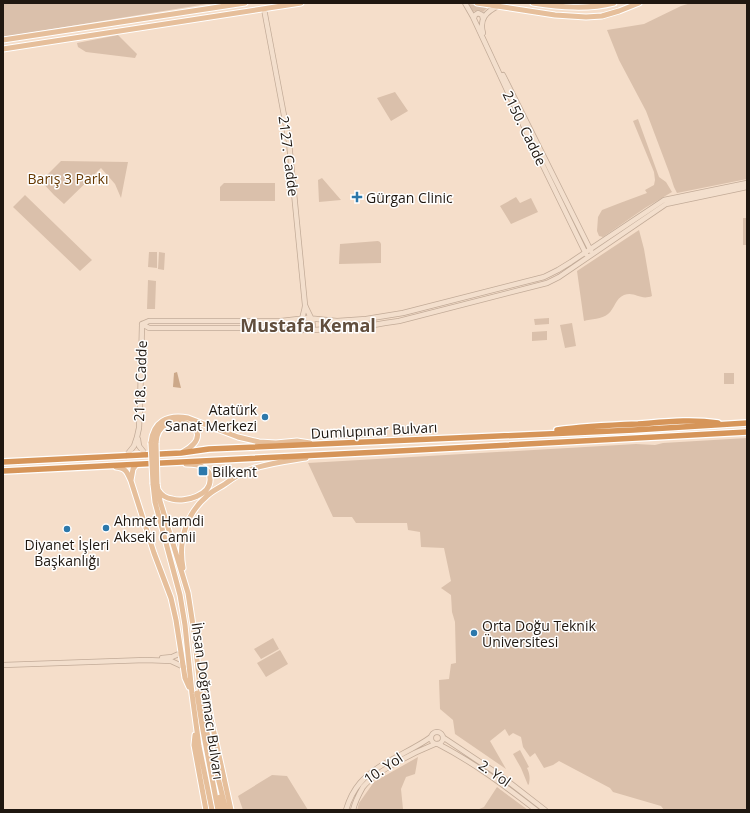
<svg xmlns="http://www.w3.org/2000/svg" width="750" height="813" viewBox="0 0 750 813" font-family="'Open Sans',sans-serif">
	<style>
		.green { fill: #dac0ab }
		.water { fill: #cca889 }
		.lines { fill: none; stroke-linecap: round; stroke-linejoin: round }
		.secondary-casing { stroke: #c2ab98; stroke-width: 6 }
		.primary-casing { stroke: #fff; stroke-width: 7 }
		.highway-casing { stroke: #fff; stroke-width: 8 }
		.secondary { stroke: #f3dfcd; stroke-width: 4.5 }
		.primary { stroke: #e6bf9b; stroke-width: 5 }
		.highway { stroke: #d69559; stroke-width: 5.5 }
		.primary-bridge-casing { stroke: #fff; stroke-width: 7; stroke-linecap: butt }
		.primary-bridge { stroke: #e6bf9b; stroke-width: 5 }
		.poi-dot { fill: #2c78ab; stroke: #fff; stroke-width: 1.5 }
		.labels { text-anchor: middle; dominant-baseline: central; stroke-width: 3; stroke-linejoin: round; paint-order: stroke }
		.street-label { font-size: 14px; fill: #1f1710; stroke: #fff }
		.park-label { font-size: 14px; fill: #663800; stroke: #fff }
		.poi-label { font-size: 14px; fill: #1f1710; stroke: #fff; text-anchor: start }
		.district-label { font-size: 18px; font-weight: bold; fill: #614e3d; stroke: #fff }
	</style>
	<rect width="100%" height="100%" fill="#f5deca"/>
	<path class="green" d="M3,3H213L3,37Z
		M691,3H747V179L677,193L674,187L669,172L646,111L619,60L607,30L644,24L681,6Z
		M468,4L488,7L483,12C479,10 476,10 472,13Z
		M118,35L137,54L135,58L86,52L78,47L77,43Z
		M395,92L408,111L391,121L377,98Z
		M638,119L659,177L666,182L672,192L645,208L603,237L599,236L597,231L598,217L602,210L620,203L647,193L645,190L654,185L655,180L654,172L633,121Z
		M61,161L128,162L121,198L115,184L101,168L64,204L54,195L41,181Z
		M322,178L341,200L319,202L318,180Z
		M224,183H275V201H220V187Z
		M25,195L92,260L80,271L13,207Z
		M516,197L520,203L531,198L538,212L511,224L500,206Z
		M743,218H747V245H743Z
		M639,230L644,249L652,296C640,301 635,291 624,295C615,299 615,308 608,314C602,319 591,319 584,321L577,271Z
		M378,241L380,242L381,244V263L339,264L340,244Z
		M149,252H157V268L148,267Z
		M159,252L165,253L164,270L158,269Z
		M148,280L156,281L155,309H147Z
		M549,318V324L535,325L534,319Z
		M572,323L576,346L565,348L560,325Z
		M547,331V340L532,341V332Z
		M724,373H734V384H724Z
		M747,438V810H664L661,806L613,792L610,788L559,761L553,765L544,768L535,753L530,757L523,747L521,737L513,733L509,736L505,729L490,741L506,769L455,734L453,720L440,709L439,680L449,679L451,664L456,663L455,622L452,612L451,595L441,588L451,581L444,548L421,547L420,532L408,530L407,523H356L352,517H333L308,463L636,444L655,445L663,443Z
		M273,638L279,649L261,659L254,649Z
		M280,650L288,664L266,677L257,663Z
		M520,750L529,767L527,768C530,774 530,778 529,784L528,785L521,768L513,754Z
		M418,757L415,774L406,777L401,789L403,809L405,810H357L359,803L374,782Z
		M272,775L287,776L308,810H243L238,796Z
		M497,787L528,810H477L484,807Z"/>
	<path class="water" d="M177,372L181,388L173,387L174,373Z"/>
	<g class="lines">
		<g class="secondary-casing">
			<path id="secondary" d="M465,3L473,17L526,131L586,254
				M264,9L289,142L305,305C308,314 315,320 312,330
				M474,18L475,15L478,13L482,15L483,19
				M483,33C479,19 486,12 498,6
				M503,75L591,251
				M142,324L149,328H287L314,330L368,326L385,323L399,321L547,283L559,277L666,204L747,187
				M142,324L149,321H281L307,318L337,321L366,319L403,313L544,277L558,270L571,262L664,200L747,183
				M303,330C299,322 304,315 305,306
				M138,439L139,446L146,455
				M126,456L134,446L137,437L139,428L140,407L142,324
				M162,658L172,657L181,653
				M3,665L146,660L171,661L184,667
				M431 738a6 6 0 1 1 12 0a6 6 0 1 1-12 0Z
				M444,738L501,776L545,810
				M438,744C473,762 505,786 536,810
				M346,810C349,800 354,790 360,783C377,763 409,753 431,737
				M353,810C355,802 359,794 363,787C376,771 415,752 435,744"/>
		</g>
		<g class="primary-casing">
			<path id="primary" d="M477,3L555,15L586,17L602,16L619,11L639,3
				M533,3C560,7 587,10 614,3
				M3,40L245,3
				M3,49L301,3
				M151,443C153,422 167,414 188,418L238,437L259,442L276,443L297,441L310,443
				M156,443C157,403 227,427 183,452
				M116,467C126,468 127,472 131,481L154,553L171,598L176,620L185,678L189,687
				M131,480L133,469L136,465
				M153,484L155,502L180,595L185,625L192,694L199,746L212,810
				M157,484L160,501L188,593L194,632L202,706L206,729L226,810
				M159,491C162,496 166,498 172,499C185,503 212,495 210,478C210,474 208,470 204,468C199,464 192,464 186,464
				M183,568C178,541 186,514 207,496C212,491 219,488 225,484C233,478 242,472 252,469C269,463 287,461 306,458
				M200,673L206,687L211,719L231,810
				M197,693L202,725L218,810
				M195,735L194,745L206,810
				M220,797L222,810"/>
		</g>
		<g class="highway-casing">
			<path id="highway" d="M557,430C584,426 611,425 638,424C665,422 691,419 718,423
				M3,462L181,453L209,449L634,430L747,423
				M3,471L380,452L747,432"/>
		</g>
		<use href="#secondary" class="secondary"/>
		<use href="#primary" class="primary"/>
		<use href="#highway" class="highway"/>
		<g class="primary-bridge-casing">
			<path id="primary-bridge" d="M151,443L153,484
				M156,443L157,484"/>
		</g>
		<use href="#primary-bridge" class="primary-bridge"/>
	</g>
	<g class="poi-dot">
		<path d="M355 191h4v4h4v4h-4v4h-4v-4h-4v-4h4z"/>
		<circle cx="265" cy="417" r="4"/>
		<rect x="198" y="466" width="10" height="10" rx="2"/>
		<circle cx="106" cy="528" r="4"/>
		<circle cx="67" cy="529" r="4"/>
		<circle cx="474" cy="633" r="4"/>
	</g>
	<g class="labels">
		<g class="street-label">
			<text transform="translate(525 128) rotate(64)">2150. Cadde</text>
			<text transform="translate(289 156) rotate(83)">2127. Cadde</text>
			<text transform="translate(140 381) rotate(-88)">2118. Cadde</text>
			<text transform="translate(374 430) rotate(-3)">Dumlupınar Bulvarı</text>
			<text transform="translate(208 701) rotate(82)">İhsan Doğramacı Bulvarı</text>
			<text transform="translate(383 768) rotate(-34)">10. Yol</text>
			<text transform="translate(495 773) rotate(35)">2. Yol</text>
		</g>
		<g class="park-label">
			<text x="68" y="178">Barış 3 Parkı</text>
		</g>
		<g class="poi-label">
			<text x="366" y="197">Gürgan Clinic</text>
			<text x="257" y="409" text-anchor="end">Atatürk<tspan x="257" dy="16">Sanat Merkezi</tspan></text>
			<text x="212" y="471">Bilkent</text>
			<text x="114" y="520">Ahmet Hamdi<tspan x="114" dy="16">Akseki Camii</tspan></text>
			<text x="67" y="544" text-anchor="middle">Diyanet İşleri<tspan x="67" dy="16">Başkanlığı</tspan></text>
			<text x="482" y="625">Orta Doğu Teknik<tspan x="482" dy="16">Üniversitesi</tspan></text>
		</g>
		<g class="district-label">
			<text x="308" y="325">Mustafa Kemal</text>
		</g>
	</g>
	<rect width="750" height="813" fill="none" stroke="#1f1710" stroke-width="8"/>
</svg>
